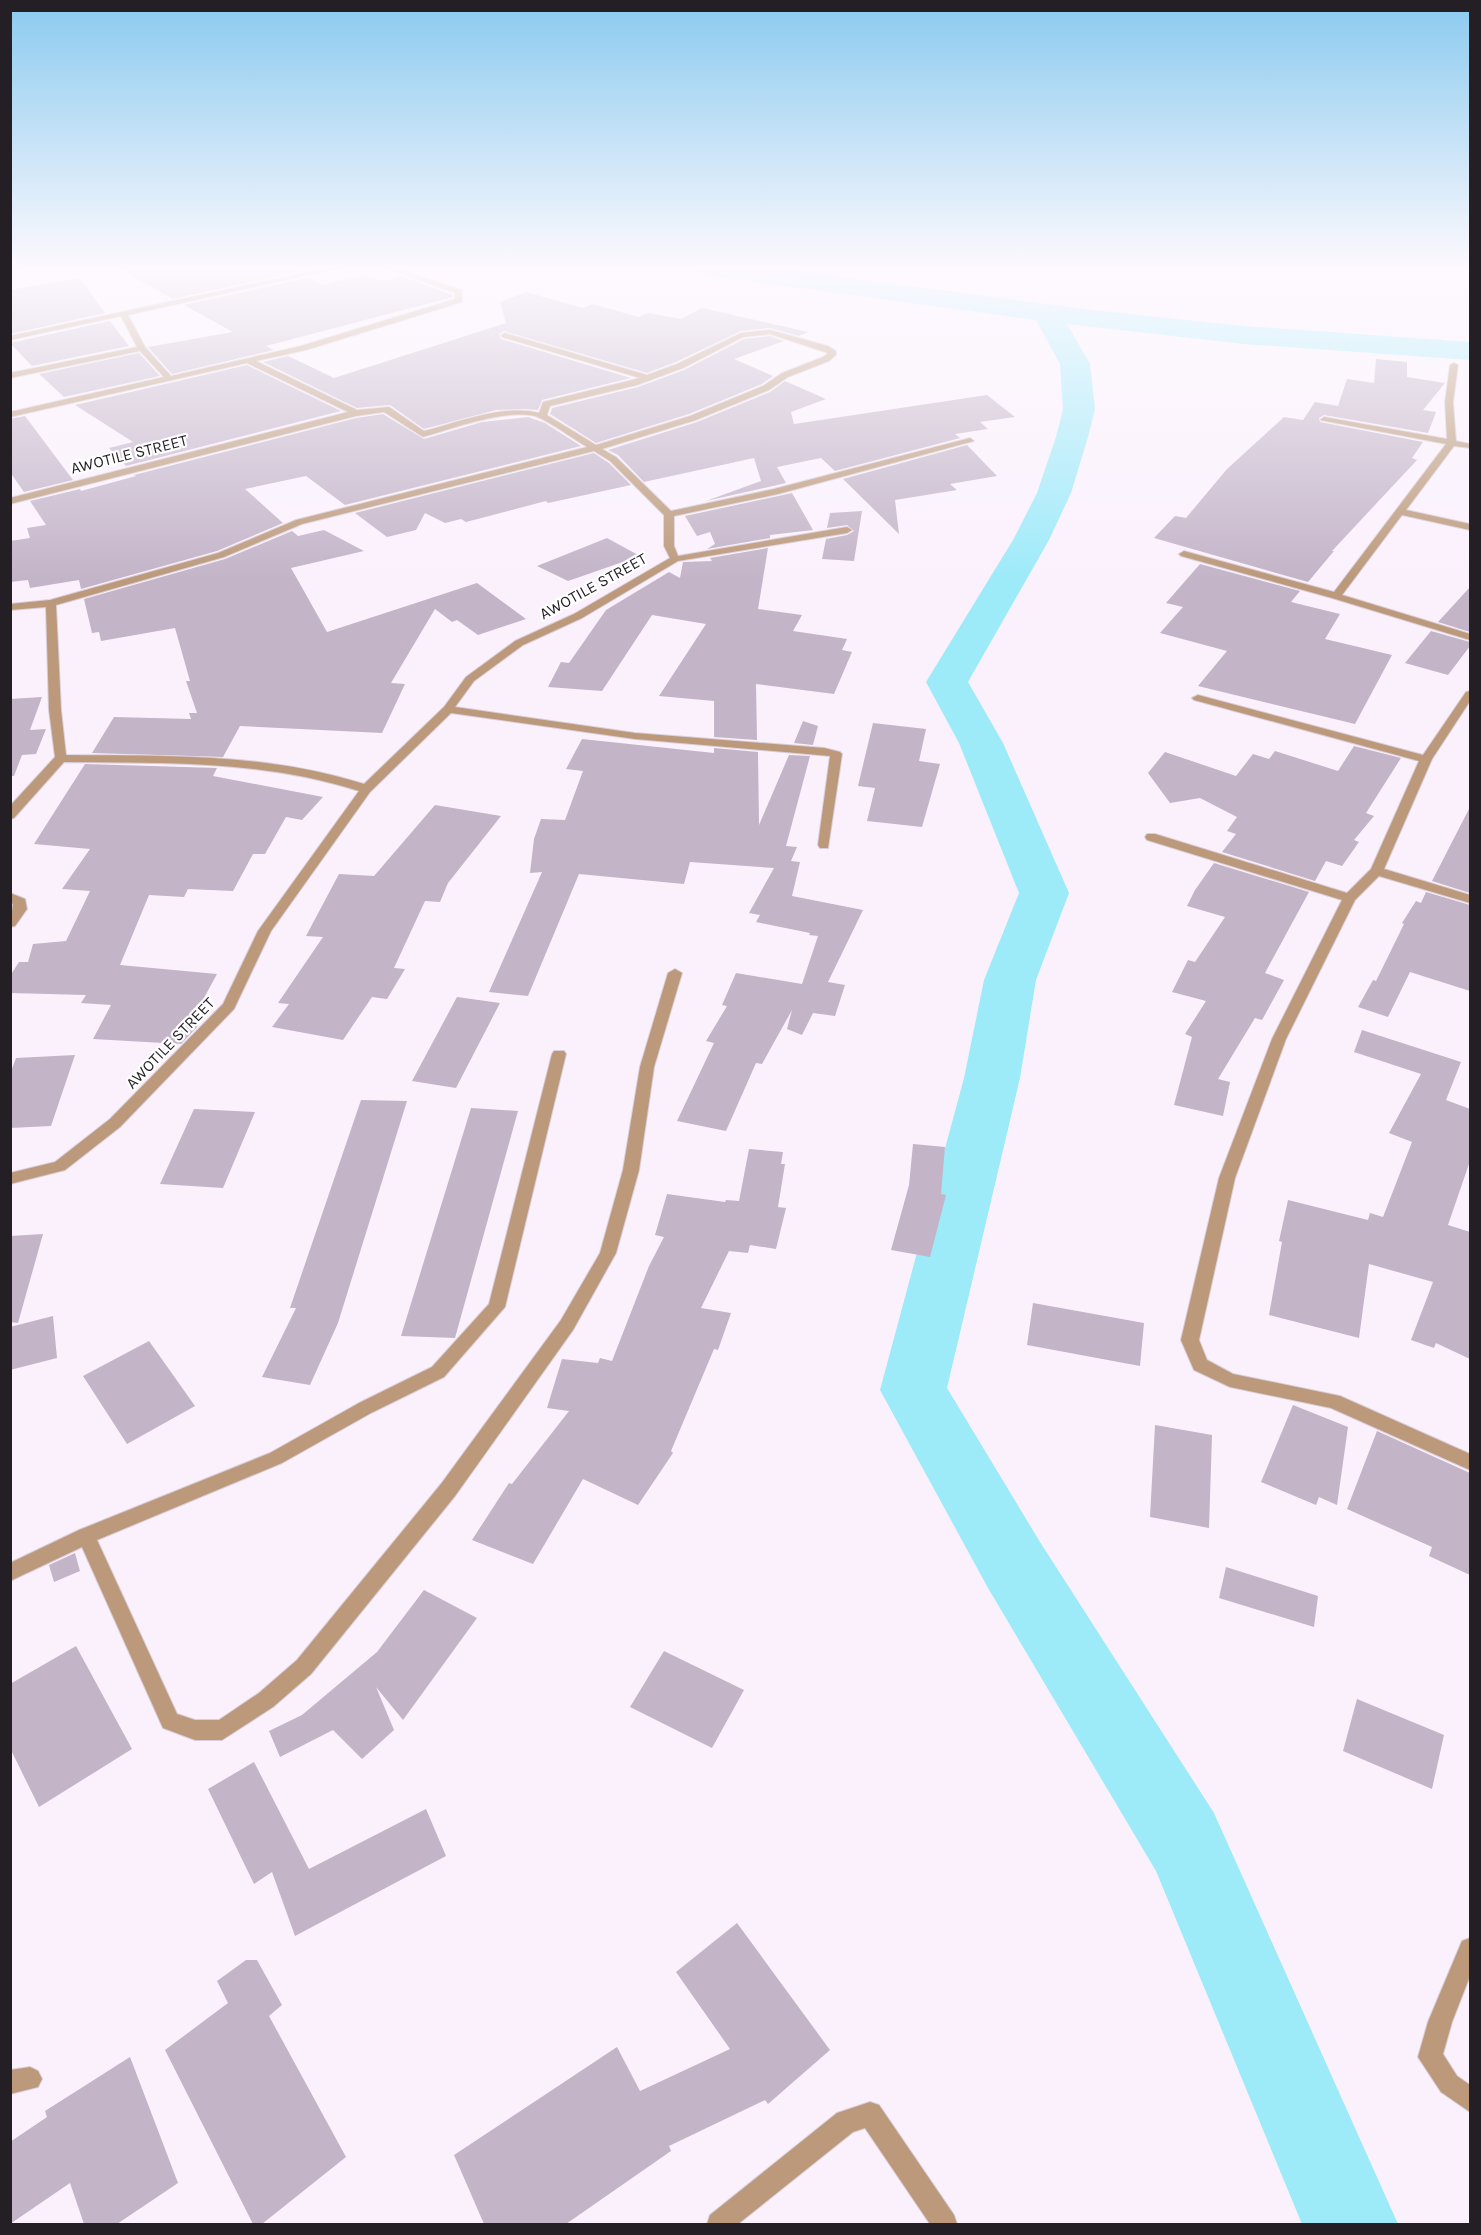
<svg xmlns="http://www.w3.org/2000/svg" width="1481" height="2235" viewBox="0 0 1481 2235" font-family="Karla,sans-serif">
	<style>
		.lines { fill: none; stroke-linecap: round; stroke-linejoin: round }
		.river { fill: #9deaf9; fill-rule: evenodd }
		.building { fill: #c3b4c8 }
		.minor-casing { stroke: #d9cfda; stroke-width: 2 }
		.minor { fill: #bb997a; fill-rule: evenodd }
		.labels { text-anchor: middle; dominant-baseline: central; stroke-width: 4.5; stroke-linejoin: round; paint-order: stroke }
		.far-street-label { font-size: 16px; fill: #241e25; stroke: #fff }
	</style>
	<rect width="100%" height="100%" fill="#fbf1fd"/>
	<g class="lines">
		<path class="river" d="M698,268H773L1092,310L1244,326L1470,342V360L1244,344L1067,324L1090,364L1095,409L1088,437L1071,493L1049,540L968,682L1003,743L1069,893L1036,980L1020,1078L947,1388L1040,1542L1214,1813L1398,2224H1302L1156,1871L988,1588L880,1390L964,1078L984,980L1019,893L959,743L926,682L1013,540L1037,493L1056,437L1063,409L1060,364L1036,320L711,276L702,274Z"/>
	</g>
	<path class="building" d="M119,268H296L301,271L173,299Z
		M365,274L383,281L401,276L453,295V297L266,346L274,350L172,374L148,347L233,332L184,305L310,277L322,285Z
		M80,278L105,313L10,334V290Z
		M526,292L583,308L592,304L639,317L648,313L681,319L702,308L808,332L799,336L770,328L741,331L676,362L647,373L504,331L499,334L501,339L631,378L542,400L538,410L525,409L496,410L424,429L390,405L357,408L263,362L288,356L334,378L506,323L500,302Z
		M110,321L129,346L32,366L10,343Z
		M770,336L784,341L734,359L773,376L762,384L689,414L596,443L550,414L552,408L638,387L684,370L744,339Z
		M139,353L160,376L64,397L39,374Z
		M1376,359L1407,362V377L1445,383L1423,410L1436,412L1428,433L1324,415L1319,418L1320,422L1423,442L1412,458L1417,460L1332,551H1334L1308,582L1154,538L1175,516L1186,518L1227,469L1284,417L1303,420L1315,402L1338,406L1347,379L1374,383Z
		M247,365L341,411L126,466L109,448L133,442L75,405Z
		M785,381L826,399L791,412L794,424L987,395L1015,417L980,422L988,429L955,434L960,438L835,471L821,458L777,467L786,483L706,501L761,481L754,458L644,482L618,455L608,450L697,422L770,392Z
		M383,414L424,439L482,422L528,417L545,423L581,446L345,505L306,476L245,489L283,523L217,551L81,589L79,580L30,588L28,580L10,582V541L30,538L27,528L46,525L30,501L80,489L81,491L136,476L134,475L356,418Z
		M25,416L73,480L24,492L10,472V419Z
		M967,445L997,476L950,484L957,490L895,500L899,534L843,479Z
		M594,453L609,463L631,485L548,503L546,501L466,522L461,519L445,523L425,513L416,530L387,537L355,513Z
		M792,493L813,530L770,535V538L707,549L715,544L710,532L697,536L685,516Z
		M862,511L854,561L822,559L826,539L847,535L854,531L847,525L827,528L830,513Z
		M324,530L364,551L291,568L327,632L477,583L526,619L478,635L457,620L452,622L435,609L391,683L405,684L382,733L240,726L223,757L92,753L114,717L191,719L189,713H197L186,681H190L175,628L101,641L99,632L92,633L84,599L225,559L292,531L298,536Z
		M607,538L640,556L568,581L537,566Z
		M768,548L758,609L802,615L793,631L847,639L842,650L852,652L834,694L756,684L757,740L714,737V701L659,696L706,624L652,615L602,691L548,687L561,662L569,663L606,610L669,572L680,578L683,562L712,561L710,558Z
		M1200,564L1300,591L1291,602L1340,614L1325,639L1392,655L1355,724L1198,686L1227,651L1160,633L1183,607L1166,603Z
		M1470,587V632L1438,622Z
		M1431,631L1470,642V646L1448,675L1405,663Z
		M42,697L30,730L46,729L36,754L22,755L14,776H10V699Z
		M803,721L818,726L813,745L794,743Z
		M873,723L926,729L919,761L940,764L922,827L867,821L875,788L858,786Z
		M582,739L714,753V748L758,752L759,825L789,755L810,756L786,846L797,847L791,861L800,862L792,896L863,910L828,982L845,985L835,1016L813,1013L802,1035L787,1029L792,1010L762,1064L756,1063L726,1131L677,1121L714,1043L706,1041L727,1006L722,1005L736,973L802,984L818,936L809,935L810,933L756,922L760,915L749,913L774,868L690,862L684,884L579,874L528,996L489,992L542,872L530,873L534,839L541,819L565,820L583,771L566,769Z
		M1354,746L1401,758L1366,813L1374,816L1354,840L1359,842L1342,866L1326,861L1315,881L1222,852L1236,834L1227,831L1237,817L1200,798L1170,803L1148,773L1165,752L1236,776L1253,754L1269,759L1275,751L1338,771Z
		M85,764L217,768L213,776L323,797L302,820L286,817L265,854H253L233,891L188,889L184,897L149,895L120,965L217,974L198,1009H206L197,1027L181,1044L93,1039L111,1005L81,1003L86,995L10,993V976L19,962H28L33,944L66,941L90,891L62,889L90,849L34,844Z
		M435,805L501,816L448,883L440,902L425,901L394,968L405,969L387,999L372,997L343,1040L272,1027L289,1004L278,1003L323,937L306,936L339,874L374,876Z
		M1470,807V893L1432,881Z
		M1214,863L1309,892L1265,973L1284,980L1262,1020L1255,1018L1218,1079L1230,1082L1223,1116L1174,1105L1192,1037L1185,1034L1206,1001L1172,992L1188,960L1195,962L1225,917L1187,906L1195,890Z
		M1426,892L1470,905V991L1410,972L1388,1017L1358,1007L1373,980L1376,981L1404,924L1402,923L1416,901L1421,903Z
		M457,997L500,1003L456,1088L412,1081Z
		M1362,1030L1461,1062L1446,1100L1470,1109V1161L1448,1225L1470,1232V1359L1436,1343L1434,1348L1411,1340L1433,1282L1369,1264L1359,1338L1269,1315L1282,1242L1279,1241L1288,1200L1368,1220L1370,1213L1383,1217L1412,1142L1389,1133L1421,1074L1354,1052Z
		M75,1055L51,1126L10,1128V1074L16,1058Z
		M361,1100L407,1101L338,1323L310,1385L262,1377L296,1308H290Z
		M471,1108L518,1111L455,1338L401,1336Z
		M194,1109L255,1112L223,1188L160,1184Z
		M913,1144L945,1147L941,1194L946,1195L930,1257L891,1250L909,1185Z
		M749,1149L783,1152L781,1164H785L778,1207L786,1208L776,1249L750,1245L748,1253L729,1251L701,1308L731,1313L718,1350L714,1349L671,1451L673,1453L638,1505L583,1479L533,1564L472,1540L509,1483L512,1484L569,1411L547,1408L562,1359L598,1363L600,1358L612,1361L649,1266L664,1237L655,1235L667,1194L725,1202L726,1200L739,1201Z
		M43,1234L18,1323L10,1322V1236Z
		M1033,1303L1144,1323L1140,1366L1027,1345Z
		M53,1316L57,1358L10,1370V1327Z
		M149,1341L195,1406L127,1444L83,1376Z
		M1293,1405L1348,1427L1337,1505L1319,1497L1316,1505L1261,1482Z
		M1155,1425L1212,1435L1209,1528L1150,1517Z
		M1377,1431L1470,1473V1575L1429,1556L1432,1547L1347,1509Z
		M75,1553L80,1571L54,1582L49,1565Z
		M1226,1567L1318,1596L1314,1627L1219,1598Z
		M424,1590L477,1618L403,1720L376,1687L394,1730L362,1759L333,1730L280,1757L269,1731L302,1715L377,1652Z
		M76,1646L132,1749L39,1807L10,1748V1684Z
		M664,1651L744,1690L712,1748L630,1707Z
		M1357,1699L1444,1735L1432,1789L1343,1751Z
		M254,1762L309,1869L426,1809L446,1856L295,1936L272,1872L254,1884L208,1789Z
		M737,1923L830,2050L768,2104L765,2100L669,2146L671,2151L566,2224H484L454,2155L617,2047L640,2091L730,2049L676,1972Z
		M246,1960H257L282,2005L269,2016L346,2157L262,2224H253L165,2050L228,2003L217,1981Z
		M130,2057L178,2183L117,2224H84L70,2183L10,2224V2142L47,2117L45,2111Z"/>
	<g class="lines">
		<g class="minor-casing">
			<path id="minor" d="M10,268H21L10,272Z
				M326,268H340L128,315L145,347L171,376L301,346L455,299V293L386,268H396L462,290V302L306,350L256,361L357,410L389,407L424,431C460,422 502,404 539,413L543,402L640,378L502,337L501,335L505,333L647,375L677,364L741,333L770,330L828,346L836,351V355L829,361L788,377L769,390L696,420L602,449L616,457L671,511L774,489L970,438L974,441L778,494L674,516V546L678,556L847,527L852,530L847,533L678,561L582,618L523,645L474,681L455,707L635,733L824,748L840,752L842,754L828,848H820L818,845L830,756L635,739L451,713L370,792L271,931L234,1009L120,1127L65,1170L10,1184V1173L55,1162L110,1119L223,1004L258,931L359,791C262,760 164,763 64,762L14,818L10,819V806L55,757L49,710L46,607L10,610V604L50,600L218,553L296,520L587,447C572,438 556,426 540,418C512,406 452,429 423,437L384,412L356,416L10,504V498L348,412L247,363L10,417V412L164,377L140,351L10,378V373L137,347L121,316L10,340V336ZM770,334L828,353L823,357L782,373L763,386L690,416L596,445L547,415L550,406L637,385L683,368L743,337ZM594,451L610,461L664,515V546L670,558L574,614L515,641L466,677L444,707L364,784C265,753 169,756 66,755L61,710L56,605L224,557L302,524Z
				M1454,363L1458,365L1453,402L1456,441L1470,444V448L1454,446L1406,510L1470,524V530L1402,515L1342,595L1470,634V640L1332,598L1181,556L1179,554L1184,551L1334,592L1446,444L1320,420L1324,417L1447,439L1445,402L1450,365Z
				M1470,691V701L1432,759L1384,869L1470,895V903L1379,876L1355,900L1286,1039L1235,1178L1199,1340L1207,1360L1233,1374L1340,1396L1470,1454V1470L1331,1408L1230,1387L1194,1370L1181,1340L1219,1178L1272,1039L1342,900L1147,840L1145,837L1147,834H1155L1347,893L1371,869L1419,761L1194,700L1192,698L1198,695L1423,755L1466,692Z
				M10,893L25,899L27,909L15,926L10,927L13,904L10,902Z
				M675,969L682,973L654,1067L639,1170L616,1253L573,1330L455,1496L311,1674L273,1707L222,1740H195L163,1728L82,1547L10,1581V1563L79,1530L270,1453L359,1403L432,1367L489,1304L552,1054L554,1051H564L566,1054L505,1307L444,1377L371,1413L282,1463L97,1540L177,1714L195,1720H219L259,1693L297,1660L441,1484L561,1320L600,1253L623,1170L640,1067L668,973Z
				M1470,1938V1976L1452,2022L1443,2054L1457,2076L1470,2085V2112L1441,2092L1418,2057L1428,2022L1462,1941Z
				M30,2067L38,2071L42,2079L38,2087L10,2094V2070Z
				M870,2102L879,2105L954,2215L957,2224H930L865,2128L853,2132L738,2224H707L710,2215L837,2113Z"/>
		</g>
		<use href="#minor" class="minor"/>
	</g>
	<linearGradient id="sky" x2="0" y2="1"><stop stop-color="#8acaef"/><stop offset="0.46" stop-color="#fdf9fe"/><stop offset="1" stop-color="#fdf9fe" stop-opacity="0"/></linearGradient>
	<rect width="1481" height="581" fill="url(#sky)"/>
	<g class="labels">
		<g class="far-street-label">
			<text transform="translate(129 454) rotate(-14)">AWOTILE STREET</text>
			<text transform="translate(593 586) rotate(-29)">AWOTILE STREET</text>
			<text transform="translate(170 1043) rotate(-46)">AWOTILE STREET</text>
		</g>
	</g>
	<rect width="1481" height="2235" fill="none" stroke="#241e25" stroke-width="24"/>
</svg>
